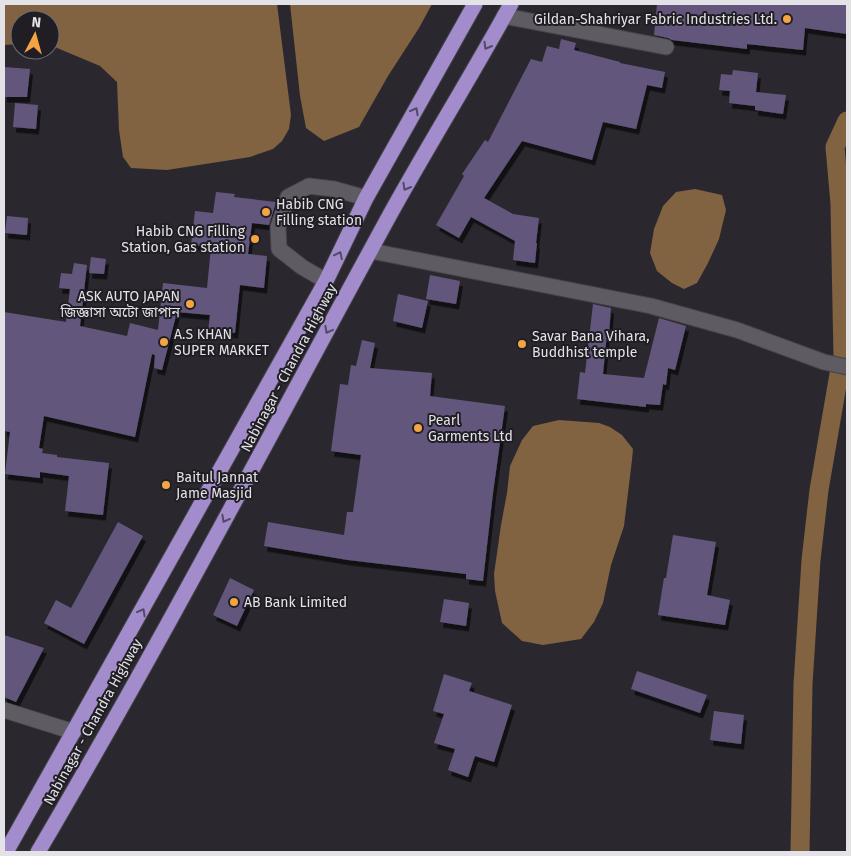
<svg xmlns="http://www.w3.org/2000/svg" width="851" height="856" viewBox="0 0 851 856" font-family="'Fira Sans','Noto Sans Bengali',sans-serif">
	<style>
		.water { fill: #816241 }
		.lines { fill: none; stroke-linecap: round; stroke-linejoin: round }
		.canal { stroke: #816241; stroke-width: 19 }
		.building { fill: #63567c; filter: url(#shadow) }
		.minor-casing { stroke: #444348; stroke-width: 17 }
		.highway-casing { stroke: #444348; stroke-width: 17 }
		.minor { stroke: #5e5c62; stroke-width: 15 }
		.highway { stroke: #a28ccb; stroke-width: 15 }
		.oneway { stroke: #544a67 }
		.poi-dot { fill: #f4a443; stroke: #201e24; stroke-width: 2 }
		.labels { text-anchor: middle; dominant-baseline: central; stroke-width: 4; stroke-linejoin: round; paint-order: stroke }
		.poi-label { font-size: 14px; fill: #e3e2e6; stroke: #201e24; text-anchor: start }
		.street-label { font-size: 14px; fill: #e3e2e6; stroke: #201e24 }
	</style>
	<defs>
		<filter id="shadow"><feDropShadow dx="3" dy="5.5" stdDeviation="0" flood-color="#0009"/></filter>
	</defs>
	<rect width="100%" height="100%" fill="#2a282e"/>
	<path class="water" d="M4,4H277L291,115L289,129L282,141L273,149L250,157L167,170L131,168L123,157L119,130L117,82L100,66L50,45V20H20V44L4,45Z
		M290,4H432L419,28L388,76L359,127L324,141L306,128L300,96Z
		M695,189L722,195L726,210L719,239L708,263L697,283L684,289L672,283L657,271L650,253L654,229L663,206L676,192Z
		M559,420L599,423L610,427L622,435L633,449L632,460L624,526L611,565L603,603L594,622L581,639L543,645L522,641L502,623L495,591L494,574L501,525L507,493L510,466L522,440L533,426Z"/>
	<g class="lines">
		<path class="canal" d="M843,358L840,204L835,147L847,121
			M800,852L803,684L811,560L819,490L839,374"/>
	</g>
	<path class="building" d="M657,4H847V34L805,28L803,50L747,44V49L672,40L668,38L654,35Z
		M561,39L576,43L574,50L620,62V63L665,72L662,88L647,85L636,129L603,122L592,160L522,141L484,198L513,214L539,218L536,243H537L535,263L513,260L515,241L471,217L459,238L436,225L464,176L462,174L485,140L488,142L531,59L542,62L547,46L559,49Z
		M4,67L30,69L27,97H4Z
		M733,70L758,73L756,92L786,95L783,114L755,110V106L729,103L730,91L719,90L721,74L732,75Z
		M15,103L38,105L36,129L13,127Z
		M216,192L235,194L234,197L276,202L269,225L252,223L248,254L267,256L264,288L240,285L235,333L208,331L210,315L177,312L162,370L154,368L155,355L152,354L135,437L44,416L39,448L43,449L42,453L57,455V457L109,463L103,515L65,511L69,476L40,472V478L5,474L10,432L4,431V312L66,322L70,289L59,288L61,273L72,274L74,263L87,265L80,326L127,336L130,323L158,330L163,283L207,288L211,247L191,245L195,211L213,213Z
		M7,216L28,218L27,235L5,233Z
		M91,257L106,259L104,274L89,273Z
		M430,275L460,281L456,304L426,299Z
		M398,294L428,301L422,328L393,321Z
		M593,304L611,308L609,334L607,333L603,374L644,378L659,318L686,326L675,370L668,368L666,385L663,384L660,405L646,404V407L577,399L580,372L585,373Z
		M362,340L375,343L370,368L432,373L430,396L505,406L493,493L483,581L466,579V574L348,560L264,546L268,522L344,535L347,512H353L361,455L331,451L340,384L348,385L351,365L356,366Z
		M118,522L143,536L84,644L44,623L56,600L71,608Z
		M673,535L716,542L707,595L730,600L725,625L658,615L664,578H666Z
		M230,578L254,590L237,626L213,615Z
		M444,599L469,603L466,626L440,622Z
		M4,635L44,648L16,702L4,697Z
		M637,671L707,695L700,713L631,689Z
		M444,674L472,683L469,691L512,705L494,762L475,756L468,777L448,770L455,749L434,743L444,714L433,711Z
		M714,711L744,715L741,744L710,740Z"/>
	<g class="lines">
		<g class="minor-casing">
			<path id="minor" d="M504,16L666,47
				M371,251L651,306L737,330L824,362L847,367
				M326,281L302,267L279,249L278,227L288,197L309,186L334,189L366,198
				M4,710L74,732"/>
		</g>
		<g class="highway-casing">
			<path id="highway" d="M6,852L326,281L366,198L475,4
				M38,852C160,645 272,431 387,220C427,147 471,77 511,4"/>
		</g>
		<use href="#minor" class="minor"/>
		<use href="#highway" class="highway"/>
	</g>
	<defs><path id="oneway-chevron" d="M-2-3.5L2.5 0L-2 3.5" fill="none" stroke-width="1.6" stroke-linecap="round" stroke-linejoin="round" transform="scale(1.25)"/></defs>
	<g class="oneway">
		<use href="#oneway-chevron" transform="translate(487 46) rotate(120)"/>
		<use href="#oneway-chevron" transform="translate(415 111) rotate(-61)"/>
		<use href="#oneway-chevron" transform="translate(406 187) rotate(120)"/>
		<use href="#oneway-chevron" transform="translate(339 255) rotate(-64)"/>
		<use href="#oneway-chevron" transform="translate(328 330) rotate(118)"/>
		<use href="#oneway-chevron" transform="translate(225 519) rotate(119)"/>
		<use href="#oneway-chevron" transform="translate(142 612) rotate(-61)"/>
	</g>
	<g class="poi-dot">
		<circle cx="787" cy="19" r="5"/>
		<circle cx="266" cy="212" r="5"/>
		<circle cx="255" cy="239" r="5"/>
		<circle cx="190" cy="304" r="5"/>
		<circle cx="164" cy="342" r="5"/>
		<circle cx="522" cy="344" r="5"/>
		<circle cx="418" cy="428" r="5"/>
		<circle cx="166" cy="485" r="5"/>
		<circle cx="234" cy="602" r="5"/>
	</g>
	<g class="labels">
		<g class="poi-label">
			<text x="777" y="19" text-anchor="end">Gildan-Shahriyar Fabric Industries Ltd.</text>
			<text x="276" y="204">Habib CNG<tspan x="276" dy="16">Filling station</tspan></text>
			<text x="245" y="231" text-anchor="end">Habib CNG Filling<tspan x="245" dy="16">Station, Gas station</tspan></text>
			<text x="180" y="296" text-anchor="end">ASK AUTO JAPAN<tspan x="180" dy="16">জিজ্ঞাসা অটো জাপান</tspan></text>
			<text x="174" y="334">A.S KHAN<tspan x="174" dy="16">SUPER MARKET</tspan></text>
			<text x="532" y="336">Savar Bana Vihara,<tspan x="532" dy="16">Buddhist temple</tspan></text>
			<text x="428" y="420">Pearl<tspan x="428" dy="16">Garments Ltd</tspan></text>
			<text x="176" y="477">Baitul Jannat<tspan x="176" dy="16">Jame Masjid</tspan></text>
			<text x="244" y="602">AB Bank Limited</text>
		</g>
		<g class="street-label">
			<text transform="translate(289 368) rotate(-62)">Nabinagar - Chandra Highway</text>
			<text transform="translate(93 722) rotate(-61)">Nabinagar - Chandra Highway</text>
		</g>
	</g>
	<rect width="851" height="856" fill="none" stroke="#e3e2e6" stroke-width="10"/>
	<g transform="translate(35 35) rotate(6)"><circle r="24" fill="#201e24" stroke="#6e6c72"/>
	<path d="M0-4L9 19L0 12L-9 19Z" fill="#f4a443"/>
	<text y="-8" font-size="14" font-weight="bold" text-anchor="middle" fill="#e3e2e6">N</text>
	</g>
</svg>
